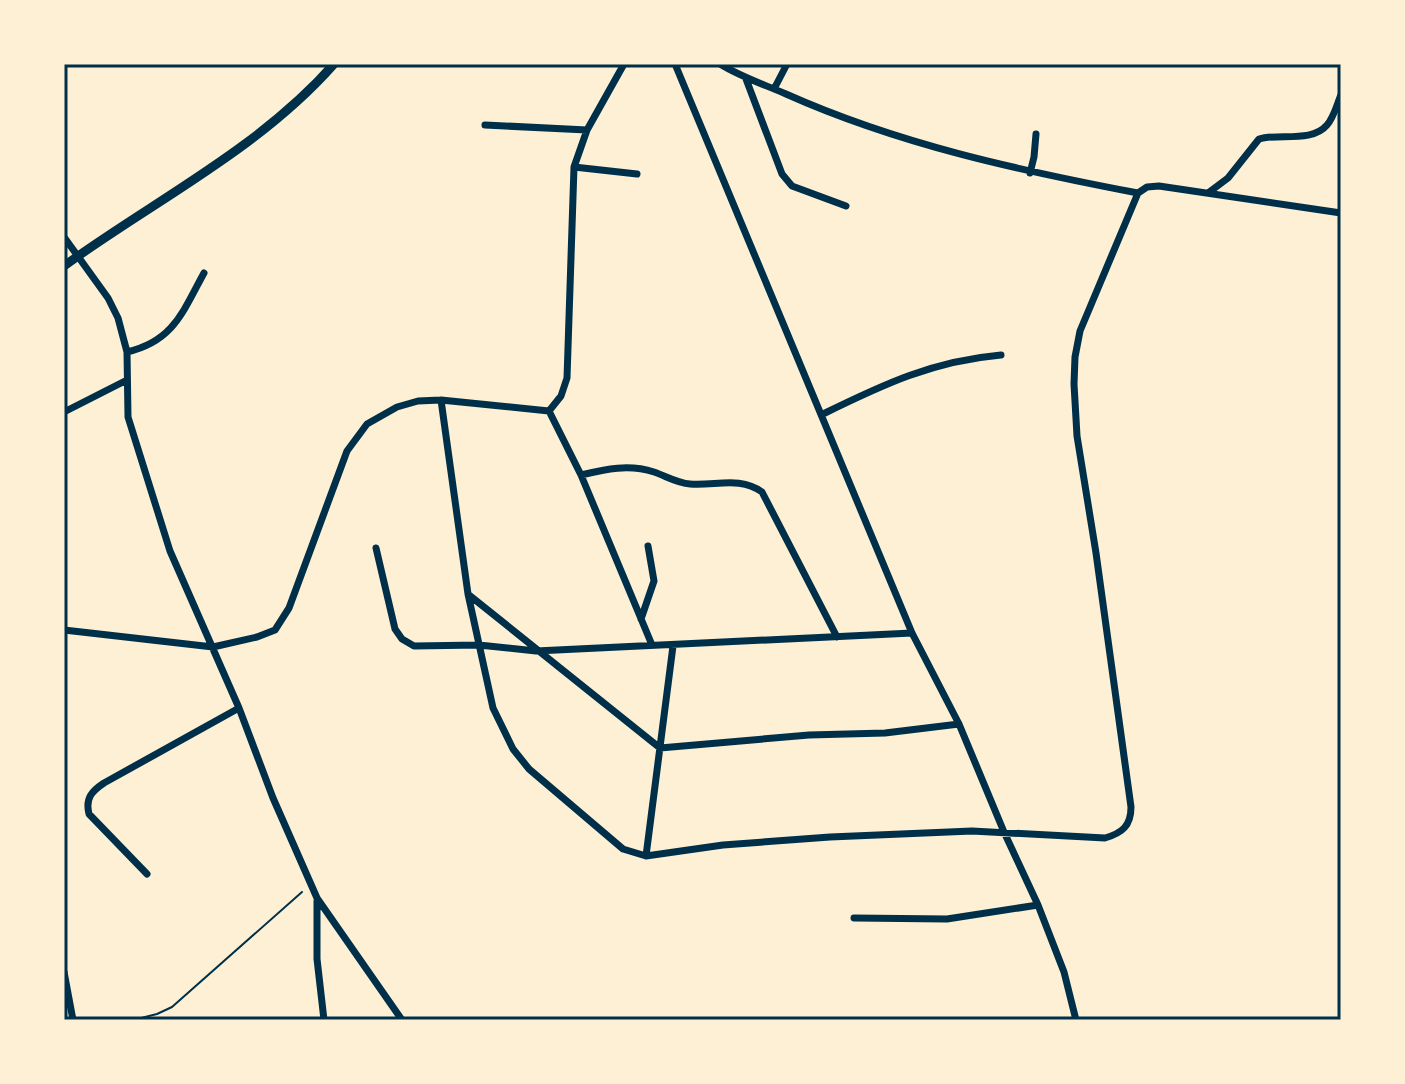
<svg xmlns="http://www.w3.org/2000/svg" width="1405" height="1084" viewBox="0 0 1405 1084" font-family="'Libre Baskerville',serif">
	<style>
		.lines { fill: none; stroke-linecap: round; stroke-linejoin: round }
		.path { stroke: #003049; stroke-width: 2 }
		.minor { stroke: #003049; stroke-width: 7 }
		.tertiary { stroke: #003049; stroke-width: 9 }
		.neatline { fill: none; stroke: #003049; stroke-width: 3 }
	</style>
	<rect width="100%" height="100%" fill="#fdf0d5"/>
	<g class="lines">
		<path class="path" d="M133,1020L157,1014L172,1007L302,892"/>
		<path class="minor" d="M624,64L587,130L574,167L567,378L561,396L549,411L581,475L652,645
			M675,64L912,633L959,724L1004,832L1038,905L1064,972L1076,1020
			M720,64C741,77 763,84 786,94C898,144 1017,170 1138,193L1147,187L1159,186L1341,213
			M746,79L782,174L792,186L846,206
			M774,89L787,64
			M485,125L587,130
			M574,167L637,174
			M1030,173L1034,157L1036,134
			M1208,193L1228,178L1259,139C1279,133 1312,143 1327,125C1334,117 1337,104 1341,95
			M64,237L108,298L118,318L127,352L128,417L170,551L239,708L273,798L317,898L402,1020
			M127,352C174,341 183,311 204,273
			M441,400L468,594L493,708L513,749L529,769L623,849L646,856L723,845L830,837L972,831L1105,838C1122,833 1131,826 1131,807L1096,553L1077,436L1074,384L1075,357L1080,331L1138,193
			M64,412L127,380
			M823,414C884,384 933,361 1001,355
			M581,475C606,469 629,464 654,472C666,476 677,483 690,484C716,486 740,476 762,492L837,637
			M376,548L395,629L402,639L414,646L479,645L536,651L912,633
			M469,595L660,748L809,735L885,733L959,724
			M641,619L654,581L648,546
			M64,630L213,647L257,637L275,630L289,608L347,451L367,424L397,407L418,401L441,400L549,411
			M646,856L673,646
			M147,874L89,814C85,798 92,791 104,783L239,708
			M317,901V959L324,1020
			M854,918L947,919L1038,905
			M64,972L73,1020"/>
		<path class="tertiary" d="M64,266C155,200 259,149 334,64"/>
	</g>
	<rect width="1405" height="1084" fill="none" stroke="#fdf0d5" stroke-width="132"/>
	<rect x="66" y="66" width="1273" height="952" class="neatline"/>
</svg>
